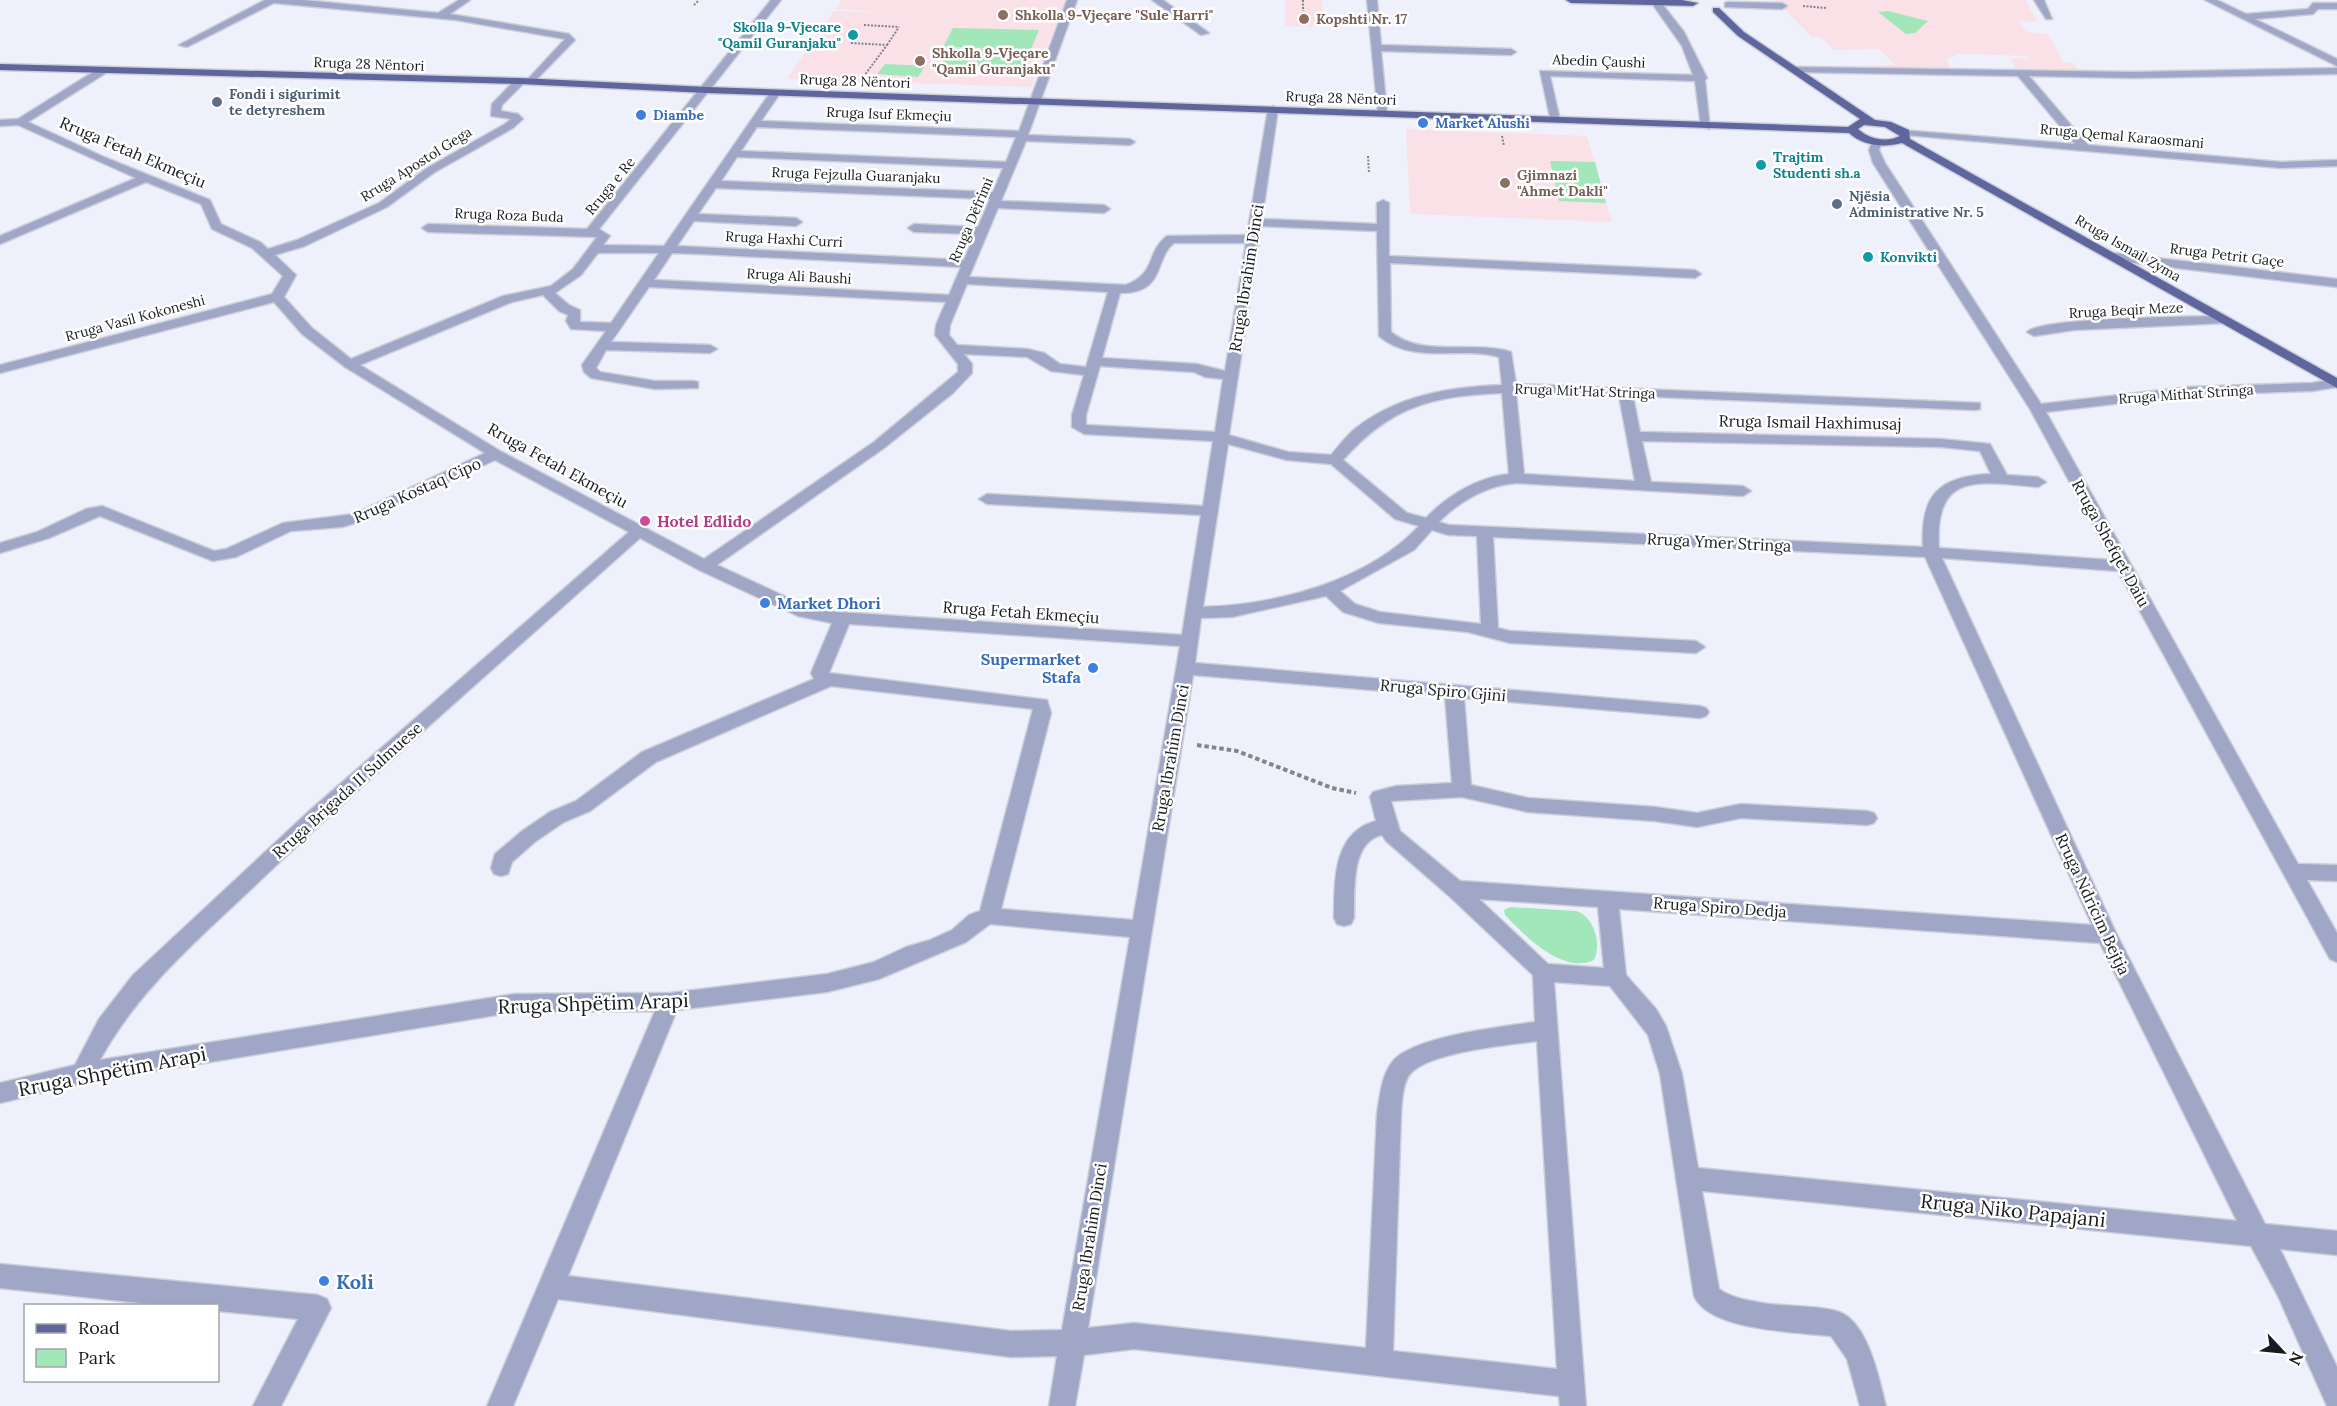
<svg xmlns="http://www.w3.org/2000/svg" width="2337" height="1406" viewBox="0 0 2337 1406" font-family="Lora,serif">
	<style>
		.education { fill: #fae0e7 }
		.green { fill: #a2e7b9 }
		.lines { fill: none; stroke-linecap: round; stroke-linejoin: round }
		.minor-casing { stroke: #cccfd9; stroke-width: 3 }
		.major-casing { stroke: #cccfd9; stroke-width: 3 }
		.path-far1 { stroke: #83858c; stroke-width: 2; stroke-dasharray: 2 1.5; stroke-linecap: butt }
		.path { stroke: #83858c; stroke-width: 4; stroke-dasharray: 4.5 3; stroke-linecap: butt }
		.minor { fill: #a0a6c6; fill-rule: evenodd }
		.major { fill: #5f669e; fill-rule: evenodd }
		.education-dot { fill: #8d6e63; stroke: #fff; stroke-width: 2 }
		.culture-dot { fill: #0f9aa8; stroke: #fff; stroke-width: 2 }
		.service-dot { fill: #5c6f8a; stroke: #fff; stroke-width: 2 }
		.shop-dot { fill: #3f7fe0; stroke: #fff; stroke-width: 2 }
		.hotel-dot { fill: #d1479c; stroke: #fff; stroke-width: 2 }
		.labels { text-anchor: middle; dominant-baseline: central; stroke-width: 5; stroke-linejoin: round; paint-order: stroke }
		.far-education-label { font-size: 14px; font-weight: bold; fill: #785e54; stroke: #fff; text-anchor: start }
		.far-culture-label { font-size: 14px; font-weight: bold; fill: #0d838f; stroke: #fff; text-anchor: start }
		.far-street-label { font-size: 14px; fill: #1a1b1f; stroke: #fff }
		.far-service-label { font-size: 14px; font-weight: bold; fill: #4e5e75; stroke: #fff; text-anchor: start }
		.far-shop-label { font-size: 14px; font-weight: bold; fill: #366cbe; stroke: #fff; text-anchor: start }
		.street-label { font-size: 16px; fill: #1a1b1f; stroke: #fff }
		.hotel-label { font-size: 16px; font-weight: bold; fill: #b23c85; stroke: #fff; text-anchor: start }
		.shop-label { font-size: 16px; font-weight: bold; fill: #366cbe; stroke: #fff; text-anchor: start }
		.near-street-label { font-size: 20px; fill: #1a1b1f; stroke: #fff }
		.near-shop-label { font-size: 20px; font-weight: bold; fill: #366cbe; stroke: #fff; text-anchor: start }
	</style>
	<rect width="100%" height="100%" fill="#eef1fc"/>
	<path class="education" d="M842,0H1066L1031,87L787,79L834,11L884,12L836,9Z
		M1285,0H1322L1323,27L1285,26Z
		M1775,0H2025L2038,22L2019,21L2021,26L2027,32L2048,34L2063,62L2073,63L2078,70L2015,68L2011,58L2029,59L2028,56L1970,54H1958L1947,59L1951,70L1869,68L1866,66L1895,65L1879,49L1834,50L1821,37H1812Z
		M1406,129L1587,136L1612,222L1410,214Z"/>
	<path class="green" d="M1888,11L1928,21L1915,33L1906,34L1878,12Z
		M953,28L1039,30L1031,49L943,47Z
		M949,48L1030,50L1023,68L940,66Z
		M885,64L925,66L918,77L877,74Z
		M1550,161L1595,162L1606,203L1559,201Z
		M1510,907L1576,911C1594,916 1602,944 1594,960C1563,975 1524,935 1505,915L1504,910Z"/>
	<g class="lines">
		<g class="minor-casing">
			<path id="minor" d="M265,0H303L438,13L459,0H470L450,14L569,34L575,40L532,84L528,83V79L565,39L456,20L274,3L187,47L179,45Z
				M771,0H781L599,229L610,236L603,245L664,246L772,90L781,92L761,121L1019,131L1067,0H1077L1028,135L1130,139L1135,142L1130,145L1026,141L1001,201L1104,205L1110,209L1104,213L998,208L969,277L1126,285C1158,272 1145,253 1167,236L1247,235L1268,109L1273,106L1278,109L1262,219L1377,224V203L1383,200L1389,203V256L1695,270L1701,274L1695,278L1390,263L1391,332C1422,358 1474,340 1511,352L1516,384L1980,403V409L1975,410L1633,396L1640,432L1941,439L1990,444L2007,475L2038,477L2046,482L2038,487C1980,482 1934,470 1939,548L2112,560L2030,409L1873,163L1869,150L1873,140L1877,139L1882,142L1879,150L1885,163L2041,404L2189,387L2312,383L2337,379V387L2312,391L2189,395L2046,412L2298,864L2337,865V881L2307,880L2337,933V962L2330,959L2118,571L1942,558L2117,935L2265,1224L2337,1231V1255L2280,1249L2337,1367V1406H2327L2278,1296L2251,1246L1702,1191L1719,1289C1731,1298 1747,1300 1762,1303C1787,1307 1813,1305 1836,1311C1868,1319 1879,1379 1886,1406H1860L1847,1359L1831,1336C1797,1332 1709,1331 1694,1296L1660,1074L1648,1035L1610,986L1554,982L1586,1406H1560L1559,1396L1134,1349L1084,1355L1075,1406H1049L1057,1356L1011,1357L558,1299L513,1406H487L655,1011L515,1012L82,1083L0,1103V1083L75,1065L99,1019L133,975L308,812L629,532L495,460L366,520L342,527L291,531L236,557L213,561L100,516L49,538L0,553V543L37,532L86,509L102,506L214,551L226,549L283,523L354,514L485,453L345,367L302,334L274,302L0,373V365L272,294L283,276L252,248L212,229L201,204L146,182L0,244V236L136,178L18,125L0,126V120L18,119L101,67H109V71L28,122L104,157L210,200L221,224L260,242L268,249L297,240L379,203L427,168L505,124L511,119L491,116L492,104L516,79H524V83L502,105L501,111L518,114L523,119L513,128L435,172L387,207L305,246L275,255L296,275L284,297L312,328L351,359L503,296L551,286L573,269L597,237L428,232L422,228L428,224L587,229ZM757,127L1016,137L1006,162L741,151ZM737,157L1003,168L993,192L721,181ZM716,188L990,199L978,227L914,224L908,228L914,232L975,234L964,260L677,246L694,221L796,226L802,222L796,218L698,214ZM1261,226L1377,231L1379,336C1413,365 1461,346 1499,357L1502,385C1450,387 1398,395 1356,428C1347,435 1339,446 1331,455L1288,452L1229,435ZM1174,243H1246L1225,371L1197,364L1102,358L1120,293C1166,294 1154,258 1174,243ZM598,253H659L611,323L580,322V310L569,305L555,293L581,275ZM672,253L700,254L961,267L949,295L654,280ZM967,284L1108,292L1086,367L1060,364L1044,353L1027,349L957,345L949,335L950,325ZM649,287L946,302L936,325L935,335L958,364V372L874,442L704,559L500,451L360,365L512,302L543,295L559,311L568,315L566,321L571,329L606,331L582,365L584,372L591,378L655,389L698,388V382L693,381H655L600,372L596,368L606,350L710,353L717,349L710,345L611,342ZM964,354L1027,357L1051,371L1084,375L1072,415V427L1084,434L1213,441L1203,506L987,494L979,499L987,504L1201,515L1182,635L823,611L810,608L717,565L884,448L953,393L972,373V364ZM1100,366L1194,372L1205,377L1223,379L1215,432L1086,425V415ZM1531,392L1619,396L1635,481L1524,474L1516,393ZM1502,393L1509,474C1478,477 1447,496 1426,518L1407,513L1343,460C1391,406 1432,396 1502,393ZM1642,441L1941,447L1980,451L1991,474C1940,476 1920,494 1923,547L1449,525L1439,522C1459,501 1488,485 1517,483L1743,496L1751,491L1743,486L1651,482ZM1228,444L1287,460L1331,464L1395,519L1419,526C1368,581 1276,605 1203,607ZM1432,530L1448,535L1477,536L1481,624L1380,612L1355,604L1340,591L1414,550ZM1493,537L1925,557L2092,925L1460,881L1400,831L1391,801L1462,797L1528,812L1655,821L1697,827L1741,818L1867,825L1874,823L1877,818L1874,813L1867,811L1741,804L1697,813L1655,807L1528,798L1471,785L1464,698L1700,718L1706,716L1709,712L1706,708L1700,706L1195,663L1201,618L1232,617L1326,596L1343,612L1379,623L1468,632L1510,643L1696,653L1705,647L1696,641L1510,631L1498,628ZM640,538L699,570L798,616L832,623L811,673L814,679L642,752L576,801L550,812L522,831L495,854L491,868L494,874L501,876L508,874L512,862L536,841L564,822L590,811L656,762L831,686L1033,709L980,911L969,915L952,930L930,940L906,947L874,962L827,974L670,993L515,994L100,1060C140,986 206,933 266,875C388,760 515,650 640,538ZM849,624L1180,646L1133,920L1001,909L1051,713L1047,700L829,673ZM1193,675L1445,696L1452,783L1396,786L1373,792L1370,797L1376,821C1332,833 1335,881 1334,918L1337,924L1344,926L1351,924L1354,918C1355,892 1350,842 1382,835L1386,841L1448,895L1533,975L1535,1022C1502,1027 1415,1036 1393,1061C1381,1076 1380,1096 1377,1114L1366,1348L1134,1323L1088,1328ZM1479,899L1598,907L1604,968L1548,964ZM1619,909L2100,943L2237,1221L1698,1168L1682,1074L1666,1026L1656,1009L1626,975ZM990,924L1130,937L1062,1330L1011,1331L568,1276L677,1010L827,992L879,979L966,942ZM1537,1041L1557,1369L1393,1351L1401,1114C1402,1102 1402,1088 1408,1077C1422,1052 1509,1045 1537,1041Z
				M1152,0H1163L1209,33L1201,35Z
				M1367,0H1377L1381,45L1511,49L1516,52L1511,55L1381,51L1387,113L1378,115Z
				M1653,0H1659L1684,32L1707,78L1705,80L1710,129L1701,127L1695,81L1550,76L1560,120L1551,122L1540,71L1693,75L1682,46L1651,2Z
				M2034,0H2044L2052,19H2046Z
				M2205,0H2217L2246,14L2308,9L2313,3H2337V9H2318L2313,14L2255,19L2337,59V66Z
				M1728,2L1782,3L1787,6L1782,9L1725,7V3Z
				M1797,67L2133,72L2337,68V74L2133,78L2029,76L2088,145L2281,162L2337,160V166L2281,168L1905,135L1901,134V130L2075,144L2018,76L1793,72V68Z
				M2114,253L2337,279V287L2110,260L2108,257Z
				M2221,316L2226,317V323L2074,330L2034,336L2027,332C2042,317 2191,317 2221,316Z
				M0,1264L318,1295L327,1299L331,1308L281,1406H253L298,1319L218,1311V1306H168L0,1288Z"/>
		</g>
		<g class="major-casing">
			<path id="major" d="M1566,0H1682L1698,3L1693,6L1571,3Z
				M1713,8H1719L1744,32L1875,120L1891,122L1909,130L1910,139L2337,378V388L1902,143C1884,148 1863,146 1849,133L707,93L520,84L0,70V64L520,78L707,87L1848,127L1860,119L1738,36L1713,12ZM1864,125L1885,127L1900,136C1886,143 1869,139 1858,129Z"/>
		</g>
		<path class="path-far1" d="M1303,0V11
			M694,5L699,0
			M1803,6L1826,8
			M864,25L899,27
			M851,43L887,45L864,76
			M887,45L899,27
			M1502,136L1504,146
			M1368,156L1369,173
			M1850,208L1882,209"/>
		<path class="path" d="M1197,745L1237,751L1332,788L1356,793"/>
		<use href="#minor" class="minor"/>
		<use href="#major" class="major"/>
	</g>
	<g class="education-dot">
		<circle cx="1003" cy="15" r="6"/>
		<circle cx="1304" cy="19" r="6"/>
		<circle cx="920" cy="61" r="6"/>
		<circle cx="1505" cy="183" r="6"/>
	</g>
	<g class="culture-dot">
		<circle cx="853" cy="35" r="6"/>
		<circle cx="1761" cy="165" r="6"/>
		<circle cx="1868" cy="257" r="6"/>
	</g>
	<g class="service-dot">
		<circle cx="217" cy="102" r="6"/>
		<circle cx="1837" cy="204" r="6"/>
	</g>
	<g class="shop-dot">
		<circle cx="641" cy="115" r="6"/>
		<circle cx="1423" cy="123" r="6"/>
		<circle cx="765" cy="603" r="6"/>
		<circle cx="1093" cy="668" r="6"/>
		<circle cx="324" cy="1281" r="6"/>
	</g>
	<circle class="hotel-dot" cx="645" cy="521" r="6"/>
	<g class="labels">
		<g class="far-education-label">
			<text x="1015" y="15">Shkolla 9-Vjeçare "Sule Harri"</text>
			<text x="1316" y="19">Kopshti Nr. 17</text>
			<text x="932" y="53">Shkolla 9-Vjeçare<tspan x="932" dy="16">"Qamil Guranjaku"</tspan></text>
			<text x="1517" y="175">Gjimnazi<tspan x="1517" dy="16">"Ahmet Dakli"</tspan></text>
		</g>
		<g class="far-culture-label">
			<text x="841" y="27" text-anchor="end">Skolla 9-Vjecare<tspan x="841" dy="16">"Qamil Guranjaku"</tspan></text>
			<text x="1773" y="157">Trajtim<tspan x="1773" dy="16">Studenti sh.a</tspan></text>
			<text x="1880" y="257">Konvikti</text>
		</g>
		<g class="far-street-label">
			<text transform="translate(1599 61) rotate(2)">Abedin Çaushi</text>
			<text transform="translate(369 64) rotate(2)">Rruga 28 Nëntori</text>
			<text transform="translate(855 81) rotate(2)">Rruga 28 Nëntori</text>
			<text transform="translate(1341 98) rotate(2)">Rruga 28 Nëntori</text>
			<text transform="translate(889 114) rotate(2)">Rruga Isuf Ekmeçiu</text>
			<text transform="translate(2122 136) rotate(5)">Rruga Qemal Karaosmani</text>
			<text transform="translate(416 164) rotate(-32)">Rruga Apostol Gega</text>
			<text transform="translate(856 175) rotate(2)">Rruga Fejzulla Guaranjaku</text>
			<text transform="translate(610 186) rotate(-51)">Rruga e Re</text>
			<text transform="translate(509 215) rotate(2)">Rruga Roza Buda</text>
			<text transform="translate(971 220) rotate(-67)">Rruga Dëfrimi</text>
			<text transform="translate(784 239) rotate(3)">Rruga Haxhi Curri</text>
			<text transform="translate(2128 248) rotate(30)">Rruga Ismail Zyma</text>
			<text transform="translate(2227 255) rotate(7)">Rruga Petrit Gaçe</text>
			<text transform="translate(799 276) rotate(3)">Rruga Ali Baushi</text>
			<text transform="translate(2126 310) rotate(-3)">Rruga Beqir Meze</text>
			<text transform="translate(135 318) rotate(-15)">Rruga Vasil Kokoneshi</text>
			<text transform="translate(1585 391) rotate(2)">Rruga Mit'Hat Stringa</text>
			<text transform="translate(2186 394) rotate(-4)">Rruga Mithat Stringa</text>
		</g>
		<g class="far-service-label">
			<text x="229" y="94">Fondi i sigurimit<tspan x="229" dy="16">te detyreshem</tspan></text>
			<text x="1849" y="196">Njësia<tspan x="1849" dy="16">Administrative Nr. 5</tspan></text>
		</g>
		<g class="far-shop-label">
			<text x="653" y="115">Diambe</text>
			<text x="1435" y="123">Market Alushi</text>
		</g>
		<g class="street-label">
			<text transform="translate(133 152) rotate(23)">Rruga Fetah Ekmeçiu</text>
			<text transform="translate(1246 278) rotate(-81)">Rruga Ibrahim Dinci</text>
			<text transform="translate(1810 422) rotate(1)">Rruga Ismail Haxhimusaj</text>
			<text transform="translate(558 465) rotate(29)">Rruga Fetah Ekmeçiu</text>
			<text transform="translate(417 490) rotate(-24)">Rruga Kostaq Cipo</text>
			<text transform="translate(1719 542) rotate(3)">Rruga Ymer Stringa</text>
			<text transform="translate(2111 543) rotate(61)">Rruga Shefqet Daiu</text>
			<text transform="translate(1021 612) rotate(4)">Rruga Fetah Ekmeçiu</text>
			<text transform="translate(1443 690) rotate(5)">Rruga Spiro Gjini</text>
			<text transform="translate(1170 758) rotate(-80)">Rruga Ibrahim Dinci</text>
			<text transform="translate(347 790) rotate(-42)">Rruga Brigada II Sulmuese</text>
			<text transform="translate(2093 904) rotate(65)">Rruga Ndricim Bejtja</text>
			<text transform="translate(1720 907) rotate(4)">Rruga Spiro Dedja</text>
			<text transform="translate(1089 1237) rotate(-81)">Rruga Ibrahim Dinci</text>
		</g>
		<g class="hotel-label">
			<text x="657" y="521">Hotel Edlido</text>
		</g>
		<g class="shop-label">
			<text x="777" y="603">Market Dhori</text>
			<text x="1081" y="659" text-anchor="end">Supermarket<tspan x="1081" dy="18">Stafa</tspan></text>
		</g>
		<g class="near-street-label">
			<text transform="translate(593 1003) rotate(-2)">Rruga Shpëtim Arapi</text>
			<text transform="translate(112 1071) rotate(-11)">Rruga Shpëtim Arapi</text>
			<text transform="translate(2013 1210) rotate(6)">Rruga Niko Papajani</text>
		</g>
		<g class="near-shop-label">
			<text x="336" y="1281">Koli</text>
		</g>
	</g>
	<rect x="24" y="1304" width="195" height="78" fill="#ffffff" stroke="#a3a4a5" stroke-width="1.5"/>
	<rect x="36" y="1324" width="30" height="9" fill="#5f669e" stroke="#a3a4a5" stroke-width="1.5"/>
	<text x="78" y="1334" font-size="18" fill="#1a1b1f">Road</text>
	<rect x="36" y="1349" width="30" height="18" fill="#a2e7b9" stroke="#a3a4a5" stroke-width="1.5"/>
	<text x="78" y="1364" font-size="18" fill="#1a1b1f">Park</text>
	<g transform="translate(2283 1352) rotate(116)" stroke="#ffffff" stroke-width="4.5" paint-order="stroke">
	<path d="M0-4.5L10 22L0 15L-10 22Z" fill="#1a1b1f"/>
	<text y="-9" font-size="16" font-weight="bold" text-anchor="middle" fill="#1a1b1f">N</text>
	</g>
</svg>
